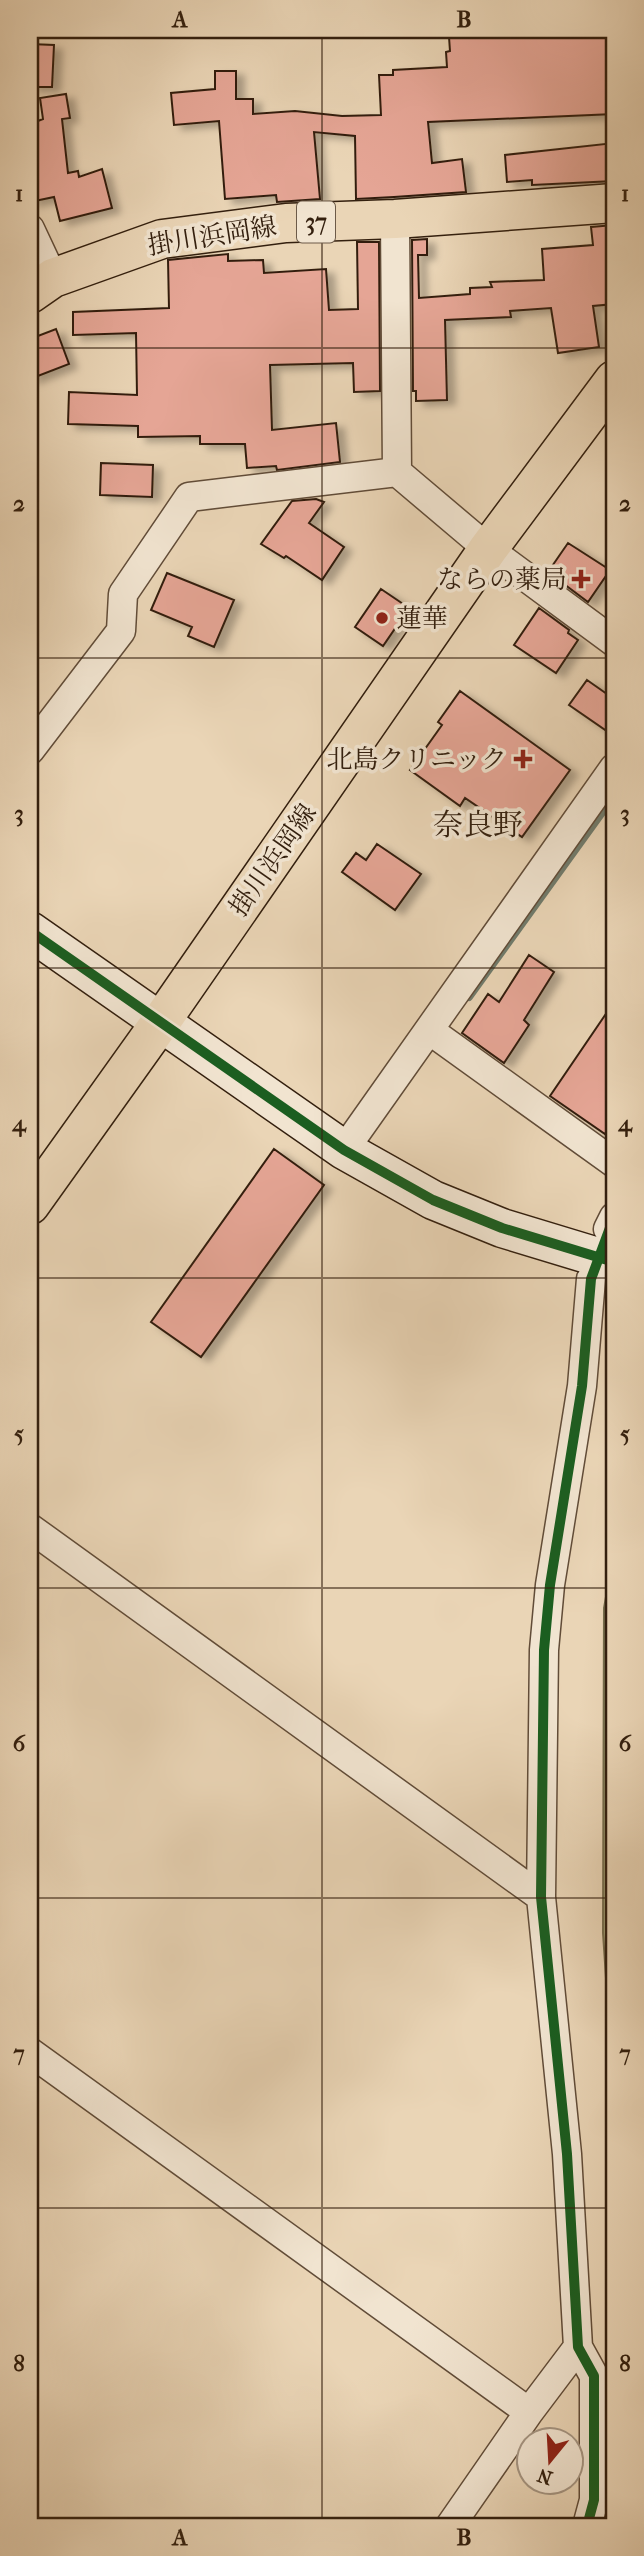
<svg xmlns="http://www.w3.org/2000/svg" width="644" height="2556" viewBox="0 0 644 2556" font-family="'IM FELL French Canon','Noto Serif JP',serif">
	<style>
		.green { fill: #b9bd8c; stroke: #766e4d; stroke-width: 2 }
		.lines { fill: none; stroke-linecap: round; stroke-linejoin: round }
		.stream { stroke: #707b6c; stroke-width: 8 }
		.building { fill: #e5a595; stroke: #331f0e; stroke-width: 2; filter: url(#shadow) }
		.street-casing { stroke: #614c38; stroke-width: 31 }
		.secondary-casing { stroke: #331f0e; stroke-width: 41 }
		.primary-casing { stroke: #331f0e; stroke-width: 41 }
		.street { stroke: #f1e4d0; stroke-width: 28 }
		.secondary { stroke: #f1e4d0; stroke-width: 38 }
		.primary { stroke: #ead5b6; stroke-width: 38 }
		.cycleway-casing { stroke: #f1e4d0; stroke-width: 15 }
		.cycleway { stroke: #1b5e20; stroke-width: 10 }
		.grid { fill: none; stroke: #331f0e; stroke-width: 2; stroke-opacity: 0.55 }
		.poi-dot { fill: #8f2418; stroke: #f1e4d0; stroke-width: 2.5 }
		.labels { text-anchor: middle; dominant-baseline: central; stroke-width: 7; stroke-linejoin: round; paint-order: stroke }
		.shield { fill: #f1e4d0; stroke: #6c5a48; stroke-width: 2 }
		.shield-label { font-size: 24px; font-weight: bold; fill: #331f0e }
		.street-label { font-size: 26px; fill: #331f0e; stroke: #f1e4d0 }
		.poi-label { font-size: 26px; fill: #331f0e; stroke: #f1e4d0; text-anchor: end }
		.quarter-label { font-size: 30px; fill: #331f0e; stroke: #f1e4d0 }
		.neatline { fill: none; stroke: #331f0e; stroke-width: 2.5 }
		.grid-label { font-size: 23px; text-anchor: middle; font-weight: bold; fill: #331f0e }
	</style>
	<defs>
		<filter id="shadow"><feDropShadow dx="8" dy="4.5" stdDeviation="3.5" flood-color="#0004"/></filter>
	</defs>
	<rect width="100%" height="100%" fill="#ead5b6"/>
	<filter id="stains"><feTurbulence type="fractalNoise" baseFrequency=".00286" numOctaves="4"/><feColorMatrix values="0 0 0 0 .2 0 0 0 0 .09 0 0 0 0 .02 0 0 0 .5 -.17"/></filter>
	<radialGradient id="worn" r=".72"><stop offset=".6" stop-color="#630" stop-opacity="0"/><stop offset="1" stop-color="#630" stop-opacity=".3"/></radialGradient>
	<path class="green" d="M614,1552V2098L603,1933L604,1608Z"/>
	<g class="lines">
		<path class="stream" d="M469,997L614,796"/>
	</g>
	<path class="building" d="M467,30H606L610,68H614V114L428,122L432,163L462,159L466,192L394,197L356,199L355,136L314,132L320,199L277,202L276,195L225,199L219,121L174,125L171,93L215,89V71H236V99H253V114L295,111L342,116L381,115L379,75H393V70L447,67L446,52L450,51L449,37L467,36Z
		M30,44L54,45L52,87H30Z
		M66,94L70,118L62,119L68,173L78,171L79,177L102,169L112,208L60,221L54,197L30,202V124L43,119L40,98Z
		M614,143V181L532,185V180L507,182L505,155Z
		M614,225V304L593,306L599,347L558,353L551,308L510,311L511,317L445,320L447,400L416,401V391H413L412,240L427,239V255H418L419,298L470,294V288L492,287L490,282L544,280L542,249L593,245L591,227Z
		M357,242H379L380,391L354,392L353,363L270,365L272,430L336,423L340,462L277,470L276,466L247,468L245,444H200V436L138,437V426L68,424L69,392L137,395L136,333L73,335V312L169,308L168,260L228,254V261L263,260L264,273L326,269L329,310L358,309Z
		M56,329L69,364L30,379V339Z
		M101,463L153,465L152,497L100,495Z
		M316,499L324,502L309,523L344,547L322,580L286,556L284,558L261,544L292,501Z
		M568,543L610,570L588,602L548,572Z
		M167,573L234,600L214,647L188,636L192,627L151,610Z
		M381,589L409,608L383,646L355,627Z
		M539,608L569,630L568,633L578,640L556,673L514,645Z
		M587,680L614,699V736L569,705Z
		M460,691L570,770L522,837L465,798L460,806L410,770L442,725L438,722Z
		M377,844L421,874L395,910L342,872L356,853L366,860Z
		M529,955L554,972L524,1020L529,1025L504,1063L462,1033L488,994L499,1002Z
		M614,1002V1120L605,1134L550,1096Z
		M274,1149L324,1185L201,1357L151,1322Z"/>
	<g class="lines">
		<g class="street-casing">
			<path id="street" d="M395,219L397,472L488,549L614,642
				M30,229L53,278
				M30,750L121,631L123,594L189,497L397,472
				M429,1030L614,1163
				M344,1150L614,768
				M608,1229L614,1217
				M30,1528L541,1897
				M30,2052L529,2412
				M450,2526L529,2412L578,2347
				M587,2526L594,2500V2376L578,2347L567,2154L541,1897L544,1650L550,1585L582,1386L591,1279"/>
		</g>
		<g class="secondary-casing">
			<path id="secondary" d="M30,931L344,1150L433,1200L502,1228L614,1262"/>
		</g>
		<g class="primary-casing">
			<path id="primary" d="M30,294L53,278L162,239L286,223L395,219L614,203
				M30,1205L160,1023L488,549L614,380"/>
		</g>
		<use href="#street" class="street"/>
		<use href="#secondary" class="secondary"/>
		<use href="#primary" class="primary"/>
		<g class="cycleway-casing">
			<path id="cycleway" d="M30,931L344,1150L433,1200L502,1228L614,1262
				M587,2526L594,2500V2376L578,2347L567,2154L541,1897L544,1650L550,1585L582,1386L591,1279L614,1217"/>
		</g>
		<use href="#cycleway" class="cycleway"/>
	</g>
	<path class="grid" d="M322,30V2526M30,348H614M30,658H614M30,968H614M30,1278H614M30,1588H614M30,1898H614M30,2208H614"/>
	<g class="poi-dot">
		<path d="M577.5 568.5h7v7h7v7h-7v7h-7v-7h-7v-7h7z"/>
		<circle cx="382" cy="618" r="7"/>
		<path d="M519.5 748.5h7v7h7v7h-7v7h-7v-7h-7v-7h7z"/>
	</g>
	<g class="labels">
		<rect class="shield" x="297" y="201.5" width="38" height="41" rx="5"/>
		<g class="shield-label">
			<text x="316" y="222">37</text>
		</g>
		<g class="street-label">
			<text transform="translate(212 236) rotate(-9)">掛川浜岡線</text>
			<text transform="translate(273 860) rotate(-55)">掛川浜岡線</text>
		</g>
		<g class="poi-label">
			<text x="567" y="579">ならの薬局</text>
			<text x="396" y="618" text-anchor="start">蓮華</text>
			<text x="507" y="759">北島クリニック</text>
		</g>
		<g class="quarter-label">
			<text x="478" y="825">奈良野</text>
		</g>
	</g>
	<rect width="644" height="2556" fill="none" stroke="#ead5b6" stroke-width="77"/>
	<g transform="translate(550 2461) rotate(198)"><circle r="33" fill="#f1e4d0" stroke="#a59582" stroke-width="2"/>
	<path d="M0-5L12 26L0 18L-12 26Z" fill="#8f2418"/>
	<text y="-10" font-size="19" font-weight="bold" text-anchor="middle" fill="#331f0e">N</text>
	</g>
	<rect x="38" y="38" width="568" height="2480" class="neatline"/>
	<g class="grid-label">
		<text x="180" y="27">A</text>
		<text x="464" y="27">B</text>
		<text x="19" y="201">1</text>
		<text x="625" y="201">1</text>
		<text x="19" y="511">2</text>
		<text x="625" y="511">2</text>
		<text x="19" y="821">3</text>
		<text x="625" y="821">3</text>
		<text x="19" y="1131">4</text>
		<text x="625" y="1131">4</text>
		<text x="19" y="1441">5</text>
		<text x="625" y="1441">5</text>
		<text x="19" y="1751">6</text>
		<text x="625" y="1751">6</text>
		<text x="19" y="2061">7</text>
		<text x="625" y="2061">7</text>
		<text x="19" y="2371">8</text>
		<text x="625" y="2371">8</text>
		<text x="180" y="2545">A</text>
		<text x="464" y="2545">B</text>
	</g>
	<rect width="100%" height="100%" filter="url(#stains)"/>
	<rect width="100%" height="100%" fill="url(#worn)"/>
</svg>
